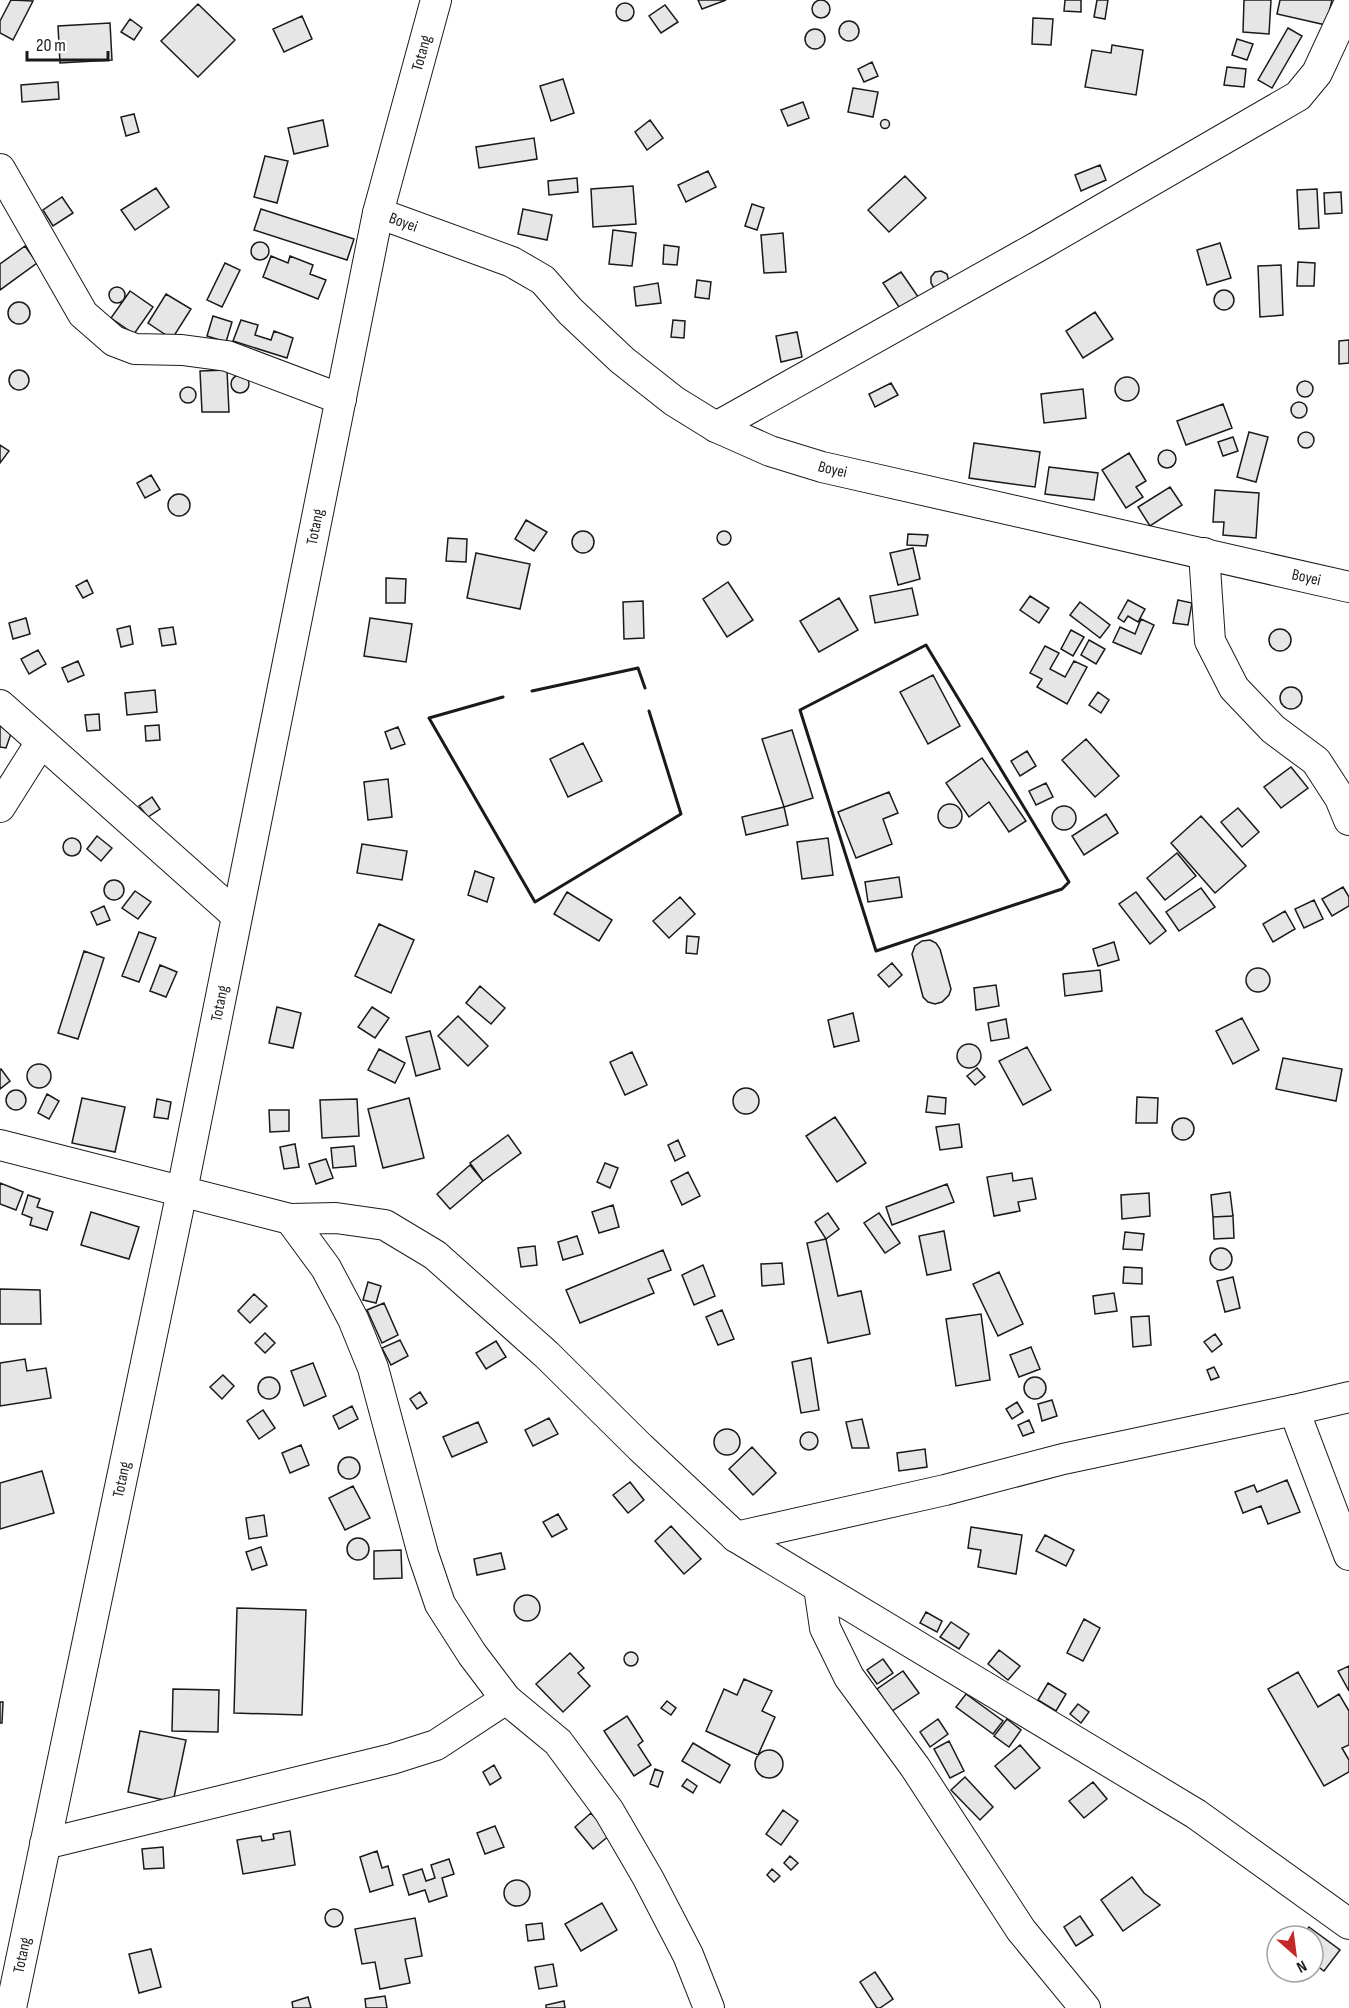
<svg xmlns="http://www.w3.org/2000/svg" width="1349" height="2008" viewBox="0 0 1349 2008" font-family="'Sofia Sans Condensed',sans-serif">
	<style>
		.building { fill: #e6e6e6; stroke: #1a1a1a; stroke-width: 1.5 }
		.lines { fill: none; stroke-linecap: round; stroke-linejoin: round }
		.minor-casing { stroke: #1a1a1a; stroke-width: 32 }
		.minor { stroke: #fff; stroke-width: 30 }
		.wall { stroke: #1a1a1a; stroke-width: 3 }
		.labels { text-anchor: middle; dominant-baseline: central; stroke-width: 4.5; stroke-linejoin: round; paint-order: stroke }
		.street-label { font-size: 16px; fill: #1a1a1a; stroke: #fff }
	</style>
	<rect width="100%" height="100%" fill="#fff"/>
	<path class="building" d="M11,0L33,1L13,40L0,33V21Z
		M698,0H726L702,9Z
		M1065,0H1081V12L1064,11Z
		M1097,0H1108L1105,19L1094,17Z
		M1244,0H1271L1269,34L1243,32Z
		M1280,0H1332L1326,25L1277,14Z
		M812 9a9 9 0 1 1 18 0a9 9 0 1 1-18 0Z
		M616 12a9 9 0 1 1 18 0a9 9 0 1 1-18 0Z
		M198,4L235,40L198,77L161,41Z
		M665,5L678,22L661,33L649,16Z
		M302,16L312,39L284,52L273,29Z
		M1033,18L1053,19L1051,45L1032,44Z
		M130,19L142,28L134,40L121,32Z
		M839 31a10 10 0 1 1 20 0a10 10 0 1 1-20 0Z
		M110,23L112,60L60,63L58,26Z
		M1288,28L1302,36L1272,88L1258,80Z
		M805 39a10 10 0 1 1 20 0a10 10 0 1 1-20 0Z
		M1237,39L1253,44L1247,60L1232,55Z
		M1112,45L1143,50L1136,95L1085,87L1092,50L1111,53Z
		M872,62L878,76L864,82L858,69Z
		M1227,67L1246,69L1244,87L1224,85Z
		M563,79L574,113L551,121L540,86Z
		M58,82L59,99L22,102L21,85Z
		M853,88L878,92L873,117L848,112Z
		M803,102L809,118L788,126L781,110Z
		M134,114L139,132L126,136L121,117Z
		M880.5 124a4.5 4.5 0 1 1 9 0a4.5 4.5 0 1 1-9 0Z
		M323,120L328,146L294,154L288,128Z
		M650,120L663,138L647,150L635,132Z
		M534,138L537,159L479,168L476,147Z
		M265,156L288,161L277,203L254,197Z
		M1100,165L1106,180L1081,191L1075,175Z
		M708,171L716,187L686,202L678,185Z
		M905,176L926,198L889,232L868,210Z
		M577,178L578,192L549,195L548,181Z
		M633,186L636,224L593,227L591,189Z
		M156,188L169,207L135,230L121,210Z
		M1317,189L1319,228L1299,229L1297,190Z
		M1341,192L1342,213L1325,214L1324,193Z
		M62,197L73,213L53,226L43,210Z
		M752,204L764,208L757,230L745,226Z
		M261,209L354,239L347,260L254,230Z
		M523,209L552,215L547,240L518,234Z
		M613,230L636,233L632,266L609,264Z
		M783,233L786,272L764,273L761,235Z
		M251 251a9 9 0 1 1 18 0a9 9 0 1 1-18 0Z
		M1220,243L1231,278L1207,285L1197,250Z
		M664,245L679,247L677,265L663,264Z
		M25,246L37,263L0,290V264Z
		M271,256L288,263L290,256L313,265L310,274L326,280L318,299L263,277Z
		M1298,262L1315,263L1314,286H1297Z
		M225,263L240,270L222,307L207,300Z
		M1281,265L1283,315L1260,317L1258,266Z
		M941,271L947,274L949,282L934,288L931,283V277L935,272Z
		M901,272L921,301L903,313L883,283Z
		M697,280L711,282L709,299L695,297Z
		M658,283L661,303L636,306L634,287Z
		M109 295a8 8 0 1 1 16 0a8 8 0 1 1-16 0Z
		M1214 300a10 10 0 1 1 20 0a10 10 0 1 1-20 0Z
		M130,291L153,307L134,334L111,318Z
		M166,294L191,309L172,339L148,323Z
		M8 313a11 11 0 1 1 22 0a11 11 0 1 1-22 0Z
		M1095,312L1113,339L1083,358L1066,331Z
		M213,316L232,322L226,342L207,336Z
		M241,320L258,325L255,335L271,340L274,331L293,338L287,358L233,341Z
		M673,320L685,321L684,338L671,337Z
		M797,332L802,357L781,362L776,336Z
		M1349,340V363L1339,364V341Z
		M9 380a10 10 0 1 1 20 0a10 10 0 1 1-20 0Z
		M227,370L229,412H202L200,371Z
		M231 384a9 9 0 1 1 18 0a9 9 0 1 1-18 0Z
		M1115 389a12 12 0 1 1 24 0a12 12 0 1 1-24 0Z
		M1297 389a8 8 0 1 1 16 0a8 8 0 1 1-16 0Z
		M891,383L898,395L875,407L869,394Z
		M180 395a8 8 0 1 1 16 0a8 8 0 1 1-16 0Z
		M1083,389L1086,418L1044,423L1041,394Z
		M1291 410a8 8 0 1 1 16 0a8 8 0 1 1-16 0Z
		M1223,404L1232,428L1186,445L1177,421Z
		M1298 440a8 8 0 1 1 16 0a8 8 0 1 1-16 0Z
		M1249,432L1268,437L1256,482L1237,477Z
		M1233,437L1238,451L1223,456L1218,442Z
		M974,443L1040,452L1035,487L969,478Z
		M0,445L9,451L0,463Z
		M1158 459a9 9 0 1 1 18 0a9 9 0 1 1-18 0Z
		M1129,453L1146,481L1136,487L1143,497L1126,508L1102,470Z
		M1049,467L1098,473L1094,500L1045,494Z
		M151,475L160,490L145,498L137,483Z
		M1170,487L1182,505L1150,526L1138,507Z
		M1215,490L1259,493L1256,538L1223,535L1224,522H1213Z
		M168 505a11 11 0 1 1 22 0a11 11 0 1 1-22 0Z
		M526,520L547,532L534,551L515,539Z
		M572 542a11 11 0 1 1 22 0a11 11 0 1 1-22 0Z
		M717 538a7 7 0 1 1 14 0a7 7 0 1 1-14 0Z
		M908,534L928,535L926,546L907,545Z
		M448,538L467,539L466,562L446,561Z
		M913,548L920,579L898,585L890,553Z
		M476,553L530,564L520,609L467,598Z
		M386,578L406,579L405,603H386Z
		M87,580L93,593L83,598L76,586Z
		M728,582L753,620L727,637L703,599Z
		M912,588L918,615L875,623L870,596Z
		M1030,596L1049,608L1039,623L1020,610Z
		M839,598L858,630L819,652L800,621Z
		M1128,600L1145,609L1138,622L1128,616L1124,622L1118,618Z
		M1178,600L1192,603L1188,625L1173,623Z
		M643,601L644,638L624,639L623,602Z
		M1080,602L1110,625L1100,638L1070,615Z
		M26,618L30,634L13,639L9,623Z
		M370,618L412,624L406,662L364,656Z
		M1141,619L1154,625L1141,654L1113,642L1120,627L1135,634Z
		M130,626L133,644L121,647L117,629Z
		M173,627L176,644L162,646L159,629Z
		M1269 640a11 11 0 1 1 22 0a11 11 0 1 1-22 0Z
		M1071,630L1084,637L1073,656L1061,649Z
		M1089,640L1105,649L1096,664L1081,655Z
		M1045,646L1059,653L1050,669L1065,677L1074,661L1087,667L1067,704L1037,687L1042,679L1030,673Z
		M38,650L46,664L29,674L21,659Z
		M78,661L84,675L68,682L62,668Z
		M933,675L960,726L928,744L900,692Z
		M1280 698a11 11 0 1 1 22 0a11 11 0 1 1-22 0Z
		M155,690L157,712L127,715L125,693Z
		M1098,692L1109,700L1101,713L1089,705Z
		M99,714L100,730L87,731L85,715Z
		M0,720L14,725L6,748L0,747Z
		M159,725L160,740L146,741L145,726Z
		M398,727L405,744L391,749L385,732Z
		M792,730L813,798L784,807L762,739Z
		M1086,739L1119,776L1095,797L1062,760Z
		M583,743L602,781L568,797L550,759Z
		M1027,751L1036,766L1020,776L1011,761Z
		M982,758L1026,821L1009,832L989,802L969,817L946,783Z
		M1291,767L1308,788L1281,808L1264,787Z
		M388,779L392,817L368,820L364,782Z
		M1046,783L1053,797L1036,805L1029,791Z
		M889,792L898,813L883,819L892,844L856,858L838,812Z
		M152,797L160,809L148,817L139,806Z
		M938 816a12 12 0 1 1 24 0a12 12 0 1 1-24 0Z
		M1052 818a12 12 0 1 1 24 0a12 12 0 1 1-24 0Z
		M784,807L788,825L746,835L742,817Z
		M1238,808L1259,832L1242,847L1221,822Z
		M1106,814L1118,833L1084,855L1072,836Z
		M1201,816L1246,866L1215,893L1171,843Z
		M97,836L112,848L101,861L87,849Z
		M63 847a9 9 0 1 1 18 0a9 9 0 1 1-18 0Z
		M828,838L833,875L802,879L797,842Z
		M362,844L407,851L402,880L357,873Z
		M1177,853L1196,876L1165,900L1147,878Z
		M475,871L494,878L487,902L468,895Z
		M899,877L902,897L868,902L865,882Z
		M104 890a10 10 0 1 1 20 0a10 10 0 1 1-20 0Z
		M1343,887L1349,897V906L1332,916L1322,899Z
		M1201,888L1215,907L1179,931L1166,912Z
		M135,891L151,902L138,919L122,908Z
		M567,892L612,920L599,941L554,914Z
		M1136,892L1166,931L1150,944L1119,904Z
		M680,897L695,914L669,938L653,921Z
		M1314,900L1323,919L1304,928L1295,909Z
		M104,906L110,920L97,925L91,912Z
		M1285,911L1295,929L1273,942L1263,924Z
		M379,924L414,940L391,993L355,976Z
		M139,932L156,938L139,982L122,976Z
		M687,936L699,937L697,954L686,953Z
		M930,940L936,943L940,949L951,989L949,995L942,1002L935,1004L928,1002L923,997L912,954L915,946L922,941Z
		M1114,942L1119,960L1098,966L1093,949Z
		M84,951L104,958L78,1039L58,1033Z
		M892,963L902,975L889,987L878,975Z
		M160,965L177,972L166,997L150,991Z
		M1246 980a12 12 0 1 1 24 0a12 12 0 1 1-24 0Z
		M1100,970L1102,991L1065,996L1063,974Z
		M996,985L999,1006L976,1010L974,988Z
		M480,986L505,1008L491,1024L466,1003Z
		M277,1007L301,1013L293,1048L269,1043Z
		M372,1007L389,1018L375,1038L358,1027Z
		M853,1013L859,1041L834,1047L828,1020Z
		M458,1016L488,1046L468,1066L438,1036Z
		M1242,1018L1259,1050L1233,1064L1216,1031Z
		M1006,1019L1009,1038L991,1041L988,1023Z
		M430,1031L440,1069L416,1076L406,1037Z
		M957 1056a12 12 0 1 1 24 0a12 12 0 1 1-24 0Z
		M1027,1047L1051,1090L1023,1105L999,1061Z
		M379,1049L405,1063L395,1083L368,1070Z
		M632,1052L647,1085L625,1095L610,1062Z
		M1283,1058L1342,1069L1336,1101L1276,1089Z
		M27 1076a12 12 0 1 1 24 0a12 12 0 1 1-24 0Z
		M977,1068L985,1077L975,1085L967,1076Z
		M1,1069L10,1081L0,1089V1070Z
		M733 1101a13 13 0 1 1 26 0a13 13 0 1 1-26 0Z
		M6 1100a10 10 0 1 1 20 0a10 10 0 1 1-20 0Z
		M47,1094L59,1101L49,1119L38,1113Z
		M928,1096L946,1098L945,1114L926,1112Z
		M1137,1097L1158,1098L1157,1123H1136Z
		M82,1098L125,1107L115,1152L72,1143Z
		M409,1098L424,1158L383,1168L368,1109Z
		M157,1099L171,1102L168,1119L154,1117Z
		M357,1099L359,1136L322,1138L320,1100Z
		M269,1110H289V1131L270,1132Z
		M835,1117L866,1163L837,1182L806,1136Z
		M1172 1129a11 11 0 1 1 22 0a11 11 0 1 1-22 0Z
		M959,1124L962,1147L940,1150L936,1127Z
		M508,1135L521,1153L483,1181L470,1163Z
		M678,1140L685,1156L675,1161L668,1145Z
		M295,1144L299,1167L284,1169L280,1147Z
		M354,1146L356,1166L333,1168L331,1148Z
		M326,1159L333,1178L316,1184L309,1164Z
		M605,1163L618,1168L610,1188L597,1182Z
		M470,1165L483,1181L450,1209L437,1194Z
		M688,1172L700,1196L682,1205L671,1181Z
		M1012,1173L1013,1181L1032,1178L1036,1199L1018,1202L1020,1211L994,1216L987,1177Z
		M0,1183L23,1192L16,1210L0,1204Z
		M947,1184L954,1202L892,1225L886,1207Z
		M1230,1192L1233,1216L1213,1217L1211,1195Z
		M1149,1193L1150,1216L1122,1219L1121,1195Z
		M28,1195L40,1199L37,1207L53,1212L47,1230L30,1225L32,1218L22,1214Z
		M613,1205L619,1227L599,1233L592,1212Z
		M91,1212L139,1227L129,1259L81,1245Z
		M828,1213L839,1229L826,1239L815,1222Z
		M879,1213L900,1243L885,1253L864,1223Z
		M1233,1216L1234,1238L1214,1239L1213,1217Z
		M944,1231L951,1270L927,1275L919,1236Z
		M1125,1232L1144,1234L1142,1250L1123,1249Z
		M577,1236L583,1254L563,1260L558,1242Z
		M826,1239L838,1296L861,1291L870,1334L828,1343L807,1243Z
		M535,1246L537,1265L521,1267L518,1248Z
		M1210 1259a11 11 0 1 1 22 0a11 11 0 1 1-22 0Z
		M663,1250L671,1270L648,1279L654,1293L580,1323L566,1290Z
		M782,1263L784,1284L762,1286L761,1264Z
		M703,1265L715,1296L694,1305L682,1275Z
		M1124,1267L1142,1268V1284L1123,1283Z
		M999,1272L1023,1324L998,1336L973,1284Z
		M1233,1277L1240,1308L1225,1312L1217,1281Z
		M368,1282L381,1286L376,1303L363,1300Z
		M0,1289L40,1290L41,1324H0Z
		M1114,1293L1117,1311L1095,1314L1093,1296Z
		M254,1294L267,1306L250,1323L238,1311Z
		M384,1303L398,1335L382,1343L367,1310Z
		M722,1310L734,1339L718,1345L706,1317Z
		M981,1314L990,1380L956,1386L946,1319Z
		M1149,1316L1151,1345L1133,1347L1131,1317Z
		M265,1333L275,1343L265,1353L255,1343Z
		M1215,1334L1222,1344L1212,1352L1204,1342Z
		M400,1340L408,1356L391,1365L382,1348Z
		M496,1341L506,1357L486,1369L476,1353Z
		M1031,1347L1040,1369L1019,1377L1010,1355Z
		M811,1358L819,1410L801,1413L792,1362Z
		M25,1359L27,1371L46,1368L51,1398L0,1406V1363Z
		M313,1363L326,1396L304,1406L291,1371Z
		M1214,1367L1219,1377L1211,1380L1207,1370Z
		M223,1375L234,1386L222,1399L210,1387Z
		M1024 1388a11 11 0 1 1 22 0a11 11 0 1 1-22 0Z
		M258 1388a11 11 0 1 1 22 0a11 11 0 1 1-22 0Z
		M420,1392L427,1403L417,1409L410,1399Z
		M1052,1400L1057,1416L1042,1421L1038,1404Z
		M1017,1402L1023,1412L1012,1419L1006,1409Z
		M352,1406L358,1419L339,1429L333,1416Z
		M263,1410L275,1428L259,1439L247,1421Z
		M549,1418L558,1434L533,1446L525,1430Z
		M862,1419L869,1448H852L846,1422Z
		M1029,1420L1034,1432L1023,1436L1018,1425Z
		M478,1422L487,1442L452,1457L443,1437Z
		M714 1442a13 13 0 1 1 26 0a13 13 0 1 1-26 0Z
		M800 1441a9 9 0 1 1 18 0a9 9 0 1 1-18 0Z
		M301,1445L309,1465L290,1473L282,1453Z
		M752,1447L776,1473L753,1495L729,1469Z
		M925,1449L927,1467L899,1471L897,1453Z
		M338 1468a11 11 0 1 1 22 0a11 11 0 1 1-22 0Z
		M42,1471L54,1513L0,1529V1483Z
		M1287,1480L1300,1512L1268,1524L1261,1506L1243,1513L1235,1492L1254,1485L1257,1492Z
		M630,1482L644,1500L628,1513L613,1495Z
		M353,1486L370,1518L345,1530L329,1498Z
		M558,1514L567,1529L552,1537L543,1522Z
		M264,1515L267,1536L249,1539L246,1518Z
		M671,1526L701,1559L684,1574L655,1541Z
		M971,1527L1022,1535L1016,1574L978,1567L981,1550L968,1548Z
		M1045,1535L1074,1550L1066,1566L1036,1551Z
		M347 1549a11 11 0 1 1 22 0a11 11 0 1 1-22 0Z
		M261,1547L267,1565L252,1570L246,1552Z
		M401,1550L402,1578L374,1579V1551Z
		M501,1553L505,1569L477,1575L474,1559Z
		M514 1608a13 13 0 1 1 26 0a13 13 0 1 1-26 0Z
		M237,1608L306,1610L302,1715L234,1713Z
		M926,1612L942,1621L937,1632L920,1623Z
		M1084,1619L1100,1628L1083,1661L1067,1653Z
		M951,1622L969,1634L959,1649L940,1637Z
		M999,1650L1020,1666L1008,1680L988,1664Z
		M624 1659a7 7 0 1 1 14 0a7 7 0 1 1-14 0Z
		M570,1653L584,1668L578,1673L590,1686L563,1712L536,1684Z
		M883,1659L893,1673L877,1684L867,1670Z
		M1349,1666V1691L1338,1671Z
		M903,1671L919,1693L892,1711L877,1689Z
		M1298,1672L1318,1707L1339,1694L1349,1711V1745L1342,1748L1349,1760V1772L1324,1786L1268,1689Z
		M744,1679L772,1691L762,1711L775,1717L758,1755L706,1731L724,1689L737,1695Z
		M1048,1683L1066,1694L1056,1711L1038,1700Z
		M173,1689L219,1690L218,1732L172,1731Z
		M966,1694L1003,1721L993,1734L956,1707Z
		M667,1701L676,1708L671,1715L661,1708Z
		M0,1702H3L2,1723H0Z
		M1078,1704L1089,1712L1081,1723L1070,1714Z
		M627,1716L643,1741L638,1745L651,1765L634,1776L604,1731Z
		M938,1719L948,1734L930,1747L920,1732Z
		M1007,1719L1021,1730L1009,1747L994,1736Z
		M140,1731L186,1740L173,1802L128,1792Z
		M949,1741L964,1771L950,1778L934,1749Z
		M693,1743L730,1765L720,1783L682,1761Z
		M1020,1745L1040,1768L1015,1789L995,1766Z
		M755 1764a14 14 0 1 1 28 0a14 14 0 1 1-28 0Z
		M494,1765L501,1778L490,1785L483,1772Z
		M655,1769L663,1772L658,1787L650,1784Z
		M965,1777L993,1807L980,1820L951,1790Z
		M687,1779L697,1786L693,1793L682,1786Z
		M1093,1782L1107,1799L1084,1818L1069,1801Z
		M783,1810L798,1821L781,1845L766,1834Z
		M591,1813L610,1835L593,1849L575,1827Z
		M495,1826L504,1847L485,1854L477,1833Z
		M290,1831L295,1865L243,1874L237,1840L261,1836L262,1841L274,1839L273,1834Z
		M163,1847L164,1868L144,1869L142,1849Z
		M377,1851L382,1868L388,1866L393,1885L370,1892L360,1857Z
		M790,1856L798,1863L791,1870L784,1863Z
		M449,1859L454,1874L442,1878L447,1896L429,1902L425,1890L409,1895L403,1875L422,1869L426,1881L435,1878L431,1865Z
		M772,1869L780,1876L774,1882L767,1875Z
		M1132,1877L1144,1893L1160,1905L1123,1931L1101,1900Z
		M504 1893a13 13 0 1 1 26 0a13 13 0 1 1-26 0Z
		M602,1903L617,1930L581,1951L565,1924Z
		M325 1918a9 9 0 1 1 18 0a9 9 0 1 1-18 0Z
		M1080,1916L1093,1935L1076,1946L1064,1927Z
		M415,1918L422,1956L405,1959L410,1983L380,1989L375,1962L362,1964L355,1929Z
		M542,1923L544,1939L528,1941L526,1925Z
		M1309,1927L1340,1950L1324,1971L1313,1963V1955L1315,1952L1313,1951V1936H1302Z
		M151,1949L161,1987L139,1993L129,1954Z
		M553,1964L557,1986L539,1989L535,1967Z
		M875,1972L893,1999L880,2008H877L860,1982Z
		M385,1996L387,2008H366L365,1999Z
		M308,1997L311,2008H293L292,2002Z
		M564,2001L565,2008H546V2005Z"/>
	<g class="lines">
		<g class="minor-casing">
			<g id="minor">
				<path d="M0,169L83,314L114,341L135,349L182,350L227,356L341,399"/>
				<path id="s1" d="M378,213L512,262L543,280L570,311L622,360L674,401L716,427L770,451L822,467L1349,587"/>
				<path d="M716,427L1037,247L1298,96L1317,73L1349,4"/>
				<path d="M1204,553L1210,641L1234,688L1273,729L1316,761L1340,798L1349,820"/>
				<path d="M0,705L236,915"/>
				<path d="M0,807L41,742"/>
				<path d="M0,1145L290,1219L336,1218L385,1225L435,1255L547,1355L640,1447L736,1537L1196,1814L1349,1924"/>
				<path d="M290,1219L326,1268L353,1319L373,1368L423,1554L440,1604L472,1654L506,1699L558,1742L609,1811L648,1878L688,1955L709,2008"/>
				<path d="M1294,1410L1349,1555"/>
				<path d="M736,1537L945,1490L1063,1459L1294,1410L1349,1397"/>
				<path d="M819,1587L825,1628L849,1677L915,1767L1021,1930L1085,2008"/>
				<path d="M45,1844L392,1759L436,1745L506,1699"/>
				<path id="s2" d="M11,2008L182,1191L378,213L436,0"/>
			</g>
		</g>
		<use href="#minor" class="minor"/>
		<path class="wall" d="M926,645L1069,882L1062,889L876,951L800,710Z
			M532,691L638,668L645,688
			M503,697L429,718L535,902L681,814L649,711"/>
	</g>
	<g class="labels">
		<g class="street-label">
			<text stroke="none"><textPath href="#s2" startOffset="1998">Totang</textPath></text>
			<text stroke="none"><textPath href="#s1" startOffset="27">Boyei</textPath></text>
			<text stroke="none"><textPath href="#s1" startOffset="531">Boyei</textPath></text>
			<text stroke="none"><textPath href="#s2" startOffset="1512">Totang</textPath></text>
			<text stroke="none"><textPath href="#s1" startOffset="1017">Boyei</textPath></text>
			<text stroke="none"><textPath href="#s2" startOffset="1026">Totang</textPath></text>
			<text stroke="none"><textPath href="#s2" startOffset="540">Totang</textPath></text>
			<text stroke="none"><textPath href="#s2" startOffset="54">Totang</textPath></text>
		</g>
	</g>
	<g transform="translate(1295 1954) rotate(152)"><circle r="28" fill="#ffffff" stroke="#a3a3a3" stroke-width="1.5"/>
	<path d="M0-4.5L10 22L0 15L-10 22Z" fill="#c62828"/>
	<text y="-9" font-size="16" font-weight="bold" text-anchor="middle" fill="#1a1a1a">N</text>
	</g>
	<path d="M27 51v9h81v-9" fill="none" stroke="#1a1a1a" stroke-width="3"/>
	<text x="36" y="51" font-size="18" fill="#1a1a1a" stroke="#ffffff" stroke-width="4.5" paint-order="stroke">20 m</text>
</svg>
